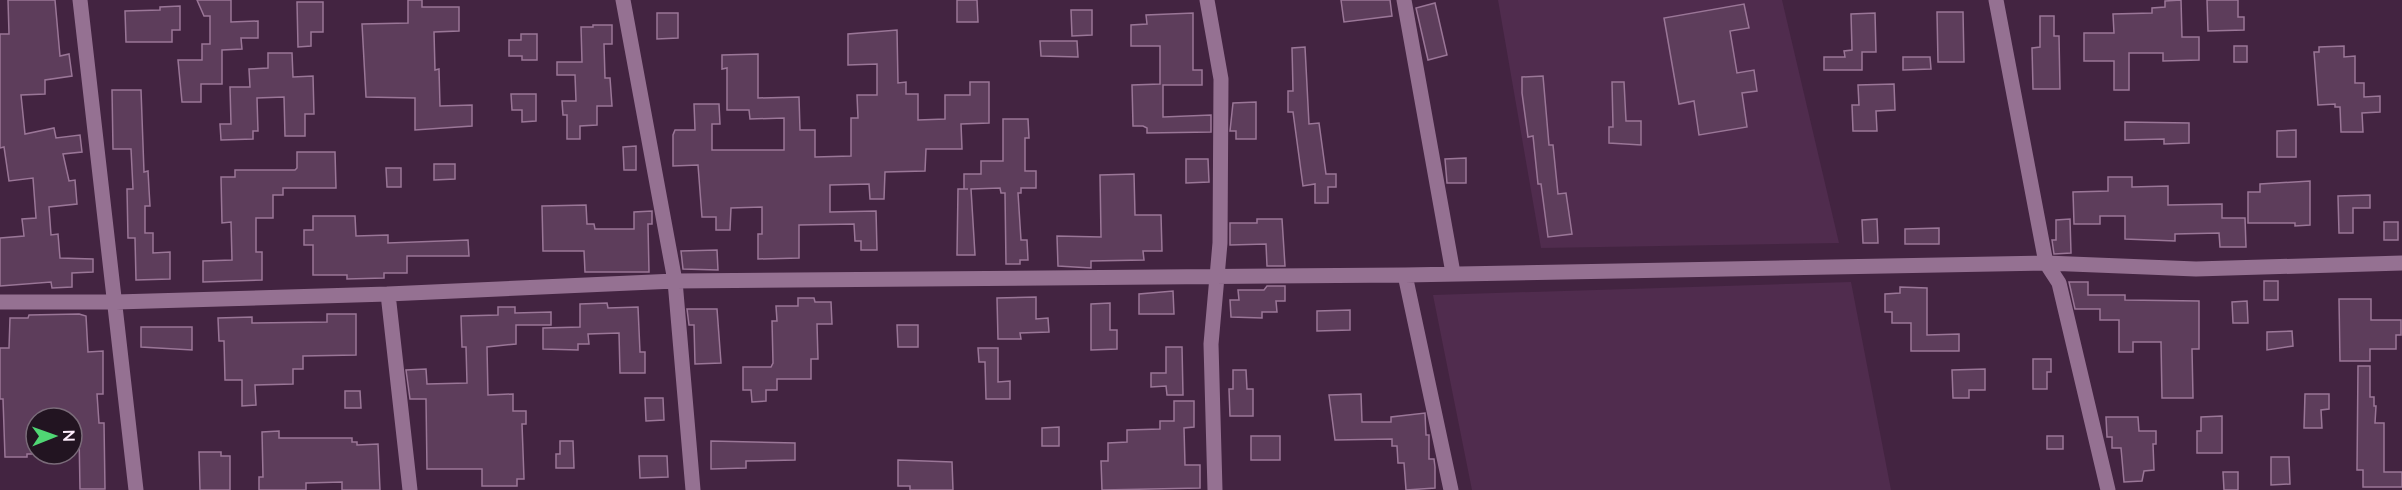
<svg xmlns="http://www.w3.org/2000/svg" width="2402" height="490" viewBox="0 0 2402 490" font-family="Lato,sans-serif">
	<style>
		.built { fill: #502c4e }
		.building { fill: #5d3d5b; stroke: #9a7697; stroke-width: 1.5 }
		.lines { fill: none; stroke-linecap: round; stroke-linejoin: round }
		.minor { stroke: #957192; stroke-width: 15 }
	</style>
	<rect width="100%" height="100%" fill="#432441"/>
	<path class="built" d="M1498,0H1782L1839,243L1541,248Z
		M1851,282L1891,490H1472L1433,295Z"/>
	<path class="building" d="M8,0H55L60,56L69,54L72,76L45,80V94L21,95L25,134L54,128L56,138L80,135L82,152L63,154L69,181L75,180L77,204L49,207L51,235L58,234L60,258L93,259V272L72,273V287L52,288L51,282L0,286V238L24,236L22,219L36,218L33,178L9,181L4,147L0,148V34H9Z
		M197,0H231V22L258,21V38H241L242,49L222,50V84H201V102H182L178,60H202V44H210V16H204Z
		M408,0H422V7H459V31L434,32L435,70L439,69L440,106L472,105V126L415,130V98L366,97L362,24L408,23Z
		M957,0H977L978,22H957Z
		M1341,0H1390L1392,16L1344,22Z
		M2181,0L2182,37H2199V60L2163,61V53H2129V90H2114V61H2084V33H2114L2113,14L2152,13V8L2165,7V1Z
		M2207,0H2238V17H2244V30L2208,31Z
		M297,2H323V32H311V46L298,47Z
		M1435,3L1447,55L1428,60L1416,8Z
		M1744,4L1749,28L1730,31L1737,73L1754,70L1757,91L1742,93L1747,127L1699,135L1694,101L1679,104L1664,18Z
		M180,6V30H172V42H126L125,11L160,10V7Z
		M1071,10H1092V35L1072,36Z
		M1937,12H1963L1964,62H1938Z
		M657,13H678V38L657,39Z
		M1193,13V70H1202V85H1163V117L1211,115V132L1147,133V128L1143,126H1133L1132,85L1160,84V46H1131V25L1147,24L1146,15Z
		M1875,13L1876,52H1862V70H1824V57H1845L1844,51L1852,50L1851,14Z
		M2040,16H2054V36H2059L2060,89H2033L2032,48L2040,47Z
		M593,25H612V44H604L605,78H610L612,106H597V125L580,126V139H567V115H563L562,101H576L575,75H557V62H582L581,27H593Z
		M897,30L898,83L906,82V94H918V120L945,119V95H970V82H989V123L961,124L962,149H926L925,171L885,172L884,199H870L869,184L830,185V212L876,211L877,250H861V241H855L854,224L799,225V258L758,259V234H762V207L731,208L730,230H716V217H702L698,165L673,166V135L675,130H695L694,104H719L720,124H712V150H784V118L750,119L749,110H727V68L722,69V55L758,54V98L799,97L800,130H815V157L851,156V118H858L857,95H877V64L848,65V34Z
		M521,34H537V60H522V56H509V40H521Z
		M1040,41H1077L1078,57L1041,56Z
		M2234,46H2247V62H2234Z
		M2344,46V57L2355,56V83H2364V97L2380,96V112L2362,113L2363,132H2341L2340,107H2335V104L2318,105L2314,52H2319V47Z
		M1305,47L1309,124L1319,123L1326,174H1336V187H1328V203H1315V184L1303,186L1293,112H1288V91H1293L1292,48Z
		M268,53H292L293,77L313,76L314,114H305V136H285L284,97L257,98L258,131H253V139L221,140L220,124H231L230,87H250L249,69L268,68Z
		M1903,57H1930L1931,69L1903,70Z
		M1543,76L1549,145H1553L1558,194L1566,193L1572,234L1548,237L1541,184H1538L1533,136L1528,137L1522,93V77Z
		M1612,82H1624L1626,121H1641V145L1609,143V127H1613Z
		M1894,84L1895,110L1876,111L1877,131H1853L1852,105H1859L1858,85Z
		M112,90H141L144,172L148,171L149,189L150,206H145V233H153V253L170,252V279L136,280L135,238H128L127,189H133L131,149H113Z
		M511,94H536V121L522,122V110H512Z
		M1256,102V139H1236V131H1230L1233,103Z
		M1003,119H1028L1029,138H1025V171H1036V188H1021V193H1018L1021,240H1027L1028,260H1020V264H1006L1005,193H1001L1000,188L971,189L975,255H957L958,189H968H964V174H981V161H1003Z
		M2125,122L2189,123V143L2164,144V139L2125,140Z
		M2296,130V157H2277V131Z
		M636,146V170H624L623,147Z
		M297,152H335L336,188H283V195H273V218H256V252H262V280L203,282V261L232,260L231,222L222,223L221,177H235V170H295L297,168Z
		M1466,158V183H1447L1445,159Z
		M1186,159H1208L1209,182L1186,183Z
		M434,164H455V179L434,180Z
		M386,168H401V187H387Z
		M1134,174L1135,215H1161L1162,251H1143L1144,260L1091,261V268L1058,266L1057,236L1101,237L1100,175Z
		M2108,177H2132V187L2168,186V205L2222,204V218H2245L2246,247H2220L2219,233L2175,234V241L2125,239V216H2100V224H2074L2073,192L2108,191Z
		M2310,181V225L2295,226V223H2248V192H2260V184Z
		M2370,195V208H2353V233H2339L2338,196Z
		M586,205L587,224H594L595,229H634V212L652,211V224H648L649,272H585L584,251H543L542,206Z
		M313,216H355L356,236L388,235V243L468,240L469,256H407V273H384V278L347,279V275H313V245H304V230H313Z
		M1257,219H1282L1285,266H1267L1266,244L1230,245V223H1257Z
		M1877,219L1878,243H1863L1862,220Z
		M2070,219L2071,253L2054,254L2052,240H2056V220Z
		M2384,222H2398V240H2384Z
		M1939,228V244H1905V229Z
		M717,250L718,270L683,269L681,251Z
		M2264,281H2278V300H2264Z
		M2069,282H2088V295H2125V300L2199,301V349H2192L2193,398H2162L2161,342H2133V352H2119V320H2100V309H2075Z
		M1267,286H1285V301H1276L1277,312H1262V318L1231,317L1230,300H1239L1238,290H1264Z
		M1900,287L1927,288V335L1959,334V351H1911V323H1892V312H1885V294L1900,293Z
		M1173,291L1174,314H1139V294Z
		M1036,297V319L1048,318L1049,332L1020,333L1021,339H998L997,298Z
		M798,298H814L815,302H831L832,324H817L818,359H811V379H777V390H766V401L752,402L751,390H743V367H771L773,363L772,321H777L776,306H798Z
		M2339,299H2371V320H2401V335H2396V349H2370V361H2340Z
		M2247,301L2248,323H2233L2232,302Z
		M607,303L608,308L638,307L640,352H645V373H620L619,333L588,334L589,344H578V350L543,349V328L580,327V304Z
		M1110,303V330H1117V349L1091,350V304Z
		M498,307H515V313L551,312V325H516V344L487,347L488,395L513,394V411H526V424H522L524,479H517V486H482V469H427L426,399H410L406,370L426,369L427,384L467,383L466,347H462L461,316L498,315Z
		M687,309H717L721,363L695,364L694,325H689Z
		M1350,310V330L1317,331V311Z
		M79,314L86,316L88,352L103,351V394H97L99,423H104L105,489H80L79,433H74V418H36V454H27V457H5L3,399H0V348H9L10,318H28L29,315Z
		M327,314H356V355L303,356V369H293V384L255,385L256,405L242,406V380H225L224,341H219L218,318L252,317V323L327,322Z
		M897,325H918V347H898Z
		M141,327H192V350L141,347Z
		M2292,331L2293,346L2267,350V332Z
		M1166,347H1182L1183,395H1167L1166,386L1151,387V373H1166Z
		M978,348H998V382L1010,381V399H986L985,362H979Z
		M2033,359H2051V372H2047V389H2033Z
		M2358,366H2370V397H2374V406H2376L2375,423H2384V472H2402V487H2363V470H2357Z
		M1985,369V390H1969V398H1953L1952,370Z
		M1233,370H1246L1247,389H1253V416H1230L1229,389H1233Z
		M345,391H360L361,408H345Z
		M1361,394L1362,422H1391V417L1425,413L1426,435H1429V459H1434L1435,467V488L1406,490L1404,463H1398L1397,446H1392V439L1335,440L1329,395Z
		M2305,394H2329V409L2321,410L2322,428H2304Z
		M645,398H663L664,420L646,421Z
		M1174,401H1194V427L1184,428L1185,465H1200V488L1102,490L1101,461H1108V443L1127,442V430L1160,429V421H1174Z
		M2222,416V453H2197V431H2201V417Z
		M2106,417H2138L2139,431H2156V444H2153L2154,470L2144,471L2142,481L2124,482L2121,448H2112V437H2107Z
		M1059,427V446H1042V428Z
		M279,431V438H352V442H357V445L378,444L380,490H342V482L306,483V490H259V477H263L262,432Z
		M1251,436H1280V460H1251Z
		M2047,436H2063V449H2047Z
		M560,441H573L574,468H556V454H560Z
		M711,441L795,443V460L746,461V468L711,469Z
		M199,452H221V456H230V490H200Z
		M639,456H667L668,477L640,478Z
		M2271,457H2289L2290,484L2271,485Z
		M898,460L952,462L953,490H910V486H898Z
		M2223,472H2238V490H2224Z"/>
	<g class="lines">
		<path class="minor" d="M80,0L136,490
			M623,0L675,281L693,490
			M1207,0L1221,79L1220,243L1211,344L1215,490
			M1404,0L1453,273
			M1996,0L2046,263L2059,283L2108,490
			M1405,275L1451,490
			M388,294L410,490
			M0,302H116L388,294L675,281L1405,275L2046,263L2196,269L2402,263"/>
	</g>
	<g transform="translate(54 436) rotate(89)"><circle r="28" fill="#221421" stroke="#7a6b79" stroke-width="1.5"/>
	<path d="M0-4.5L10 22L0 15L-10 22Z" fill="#50d674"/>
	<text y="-9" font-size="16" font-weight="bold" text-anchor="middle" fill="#feedfc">N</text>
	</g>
</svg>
